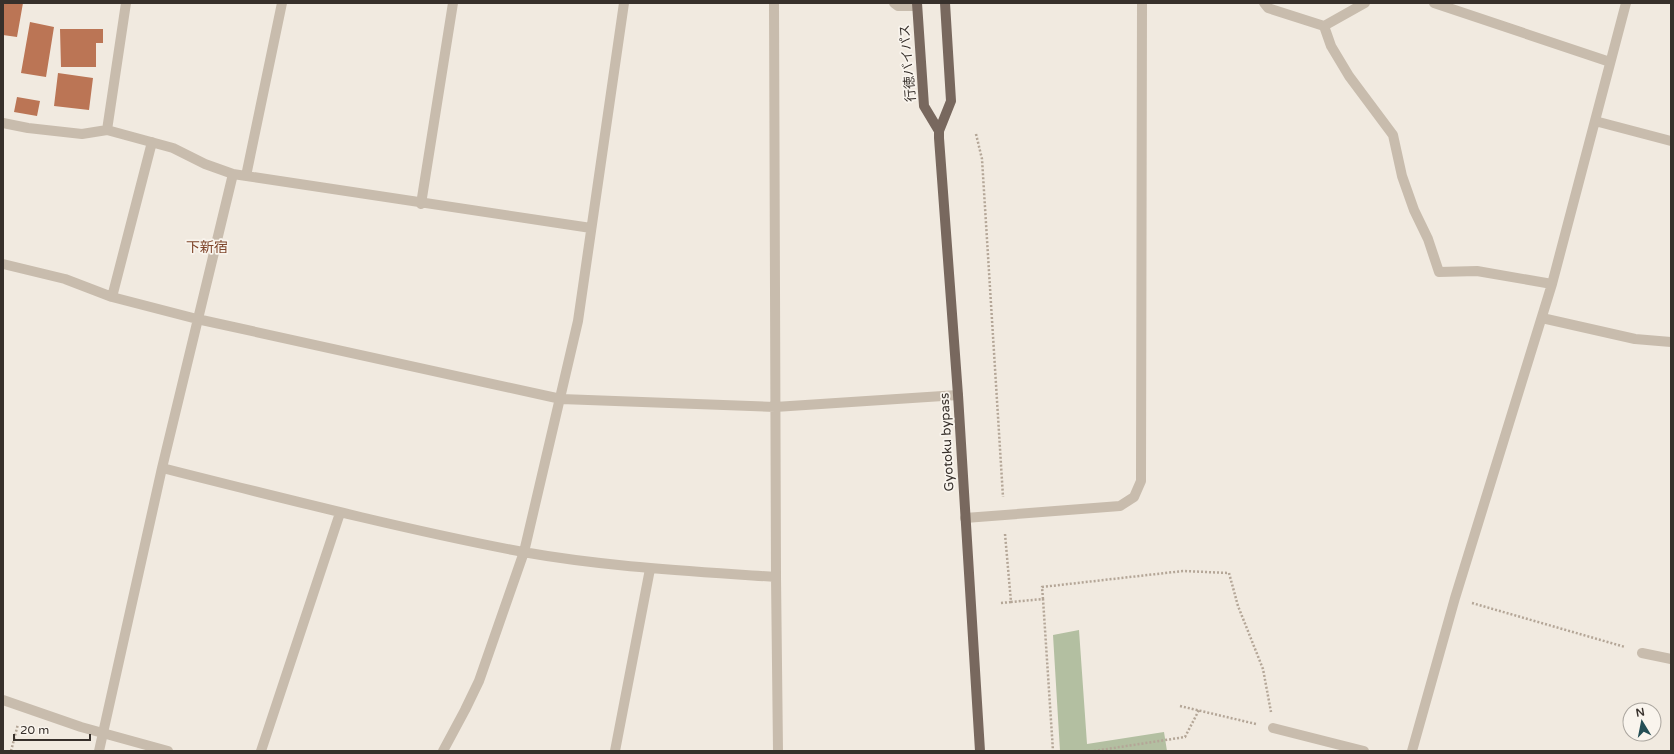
<svg xmlns="http://www.w3.org/2000/svg" width="1674" height="754" viewBox="0 0 1674 754" font-family="'Varela Round','Noto Sans JP',sans-serif">
	<style>
		.green { fill: #b3bfa1 }
		.building { fill: #bb7555 }
		.lines { fill: none; stroke-linecap: round; stroke-linejoin: round }
		.path { stroke: #b4a697; stroke-width: 2.5; stroke-dasharray: 2 2; stroke-linecap: butt }
		.minor { stroke: #c8bcad; stroke-width: 10 }
		.major { stroke: #78685e; stroke-width: 10 }
		.labels { text-anchor: middle; dominant-baseline: central; stroke-width: 3.5; stroke-linejoin: round; paint-order: stroke }
		.street-label { font-size: 13px; fill: #37302b; stroke: #f9f4ed }
		.neighbourhood-label { font-size: 14px; fill: #7f462c; stroke: #f9f4ed }
	</style>
	<rect width="100%" height="100%" fill="#f1eae0"/>
	<path class="green" d="M1079,630L1087,744L1164,732L1167,751H1060L1053,635Z"/>
	<path class="building" d="M3,3H23L17,37L3,35Z
		M30,22L54,27L46,77L21,73Z
		M60,29H103V43H96V67H61Z
		M58,73L93,78L89,110L54,106Z
		M17,97L40,101L37,116L14,112Z"/>
	<g class="lines">
		<path class="path" d="M976,134L982,159L1003,497
			M1005,534L1011,602L1043,599L1053,751
			M1043,599L1042,587L1183,571L1229,573L1238,606L1263,669L1271,712
			M1001,603L1011,602
			M1472,603L1625,647
			M1180,706L1256,724
			M11,751L18,724
			M1094,751L1185,737L1199,710"/>
		<path class="minor" d="M774,3L776,577L778,751
			M894,3L898,6H917
			M1264,3L1268,8L1324,26L1365,3
			M1434,3L1610,62
			M1324,26L1331,46L1349,76L1393,135L1402,176L1414,210L1428,239L1439,272L1477,271L1552,284
			M1595,121L1671,141
			M3,123L28,128L82,134L107,130L173,148L205,164L233,174L591,228
			M107,130L126,3
			M246,176L282,3
			M421,204L453,3
			M3,264L65,279L112,297L197,319L561,399L775,407L958,395
			M112,297L152,142
			M1542,318L1635,339L1671,342
			M162,468C282,498 402,529 523,552C607,567 691,571 776,577
			M965,518L1120,506L1134,497L1141,481L1142,3
			M1642,653L1671,659
			M3,700L81,727L168,751
			M1273,728L1364,751
			M99,751L162,468L233,174
			M261,751L340,513
			M443,751L465,710L479,681L524,552L578,321L624,3
			M615,751L650,569
			M1412,751L1455,598L1552,284L1626,3"/>
		<path class="major" d="M917,3L924,106L939,131
			M945,3L951,101L939,131V138L958,395L980,751"/>
	</g>
	<g class="labels">
		<g class="street-label">
			<text transform="translate(908 63) rotate(-95)">行徳バイパス</text>
			<text transform="translate(947 442) rotate(-93)">Gyotoku bypass</text>
		</g>
		<g class="neighbourhood-label">
			<text x="207" y="247">下新宿</text>
		</g>
	</g>
	<rect width="1674" height="754" fill="none" stroke="#37302b" stroke-width="8"/>
	<g transform="translate(1642 722) rotate(350)"><circle r="19" fill="#f9f4ed" stroke="#aba69f"/>
	<path d="M0-3L7 15L0 10L-7 15Z" fill="#244e55"/>
	<text y="-6" font-size="11" font-weight="bold" text-anchor="middle" fill="#37302b">N</text>
	</g>
	<path d="M14 734v6h76v-6" fill="none" stroke="#37302b" stroke-width="2"/>
	<text x="20" y="734" font-size="12" fill="#37302b" stroke="#f9f4ed" stroke-width="3" paint-order="stroke">20 m</text>
</svg>
